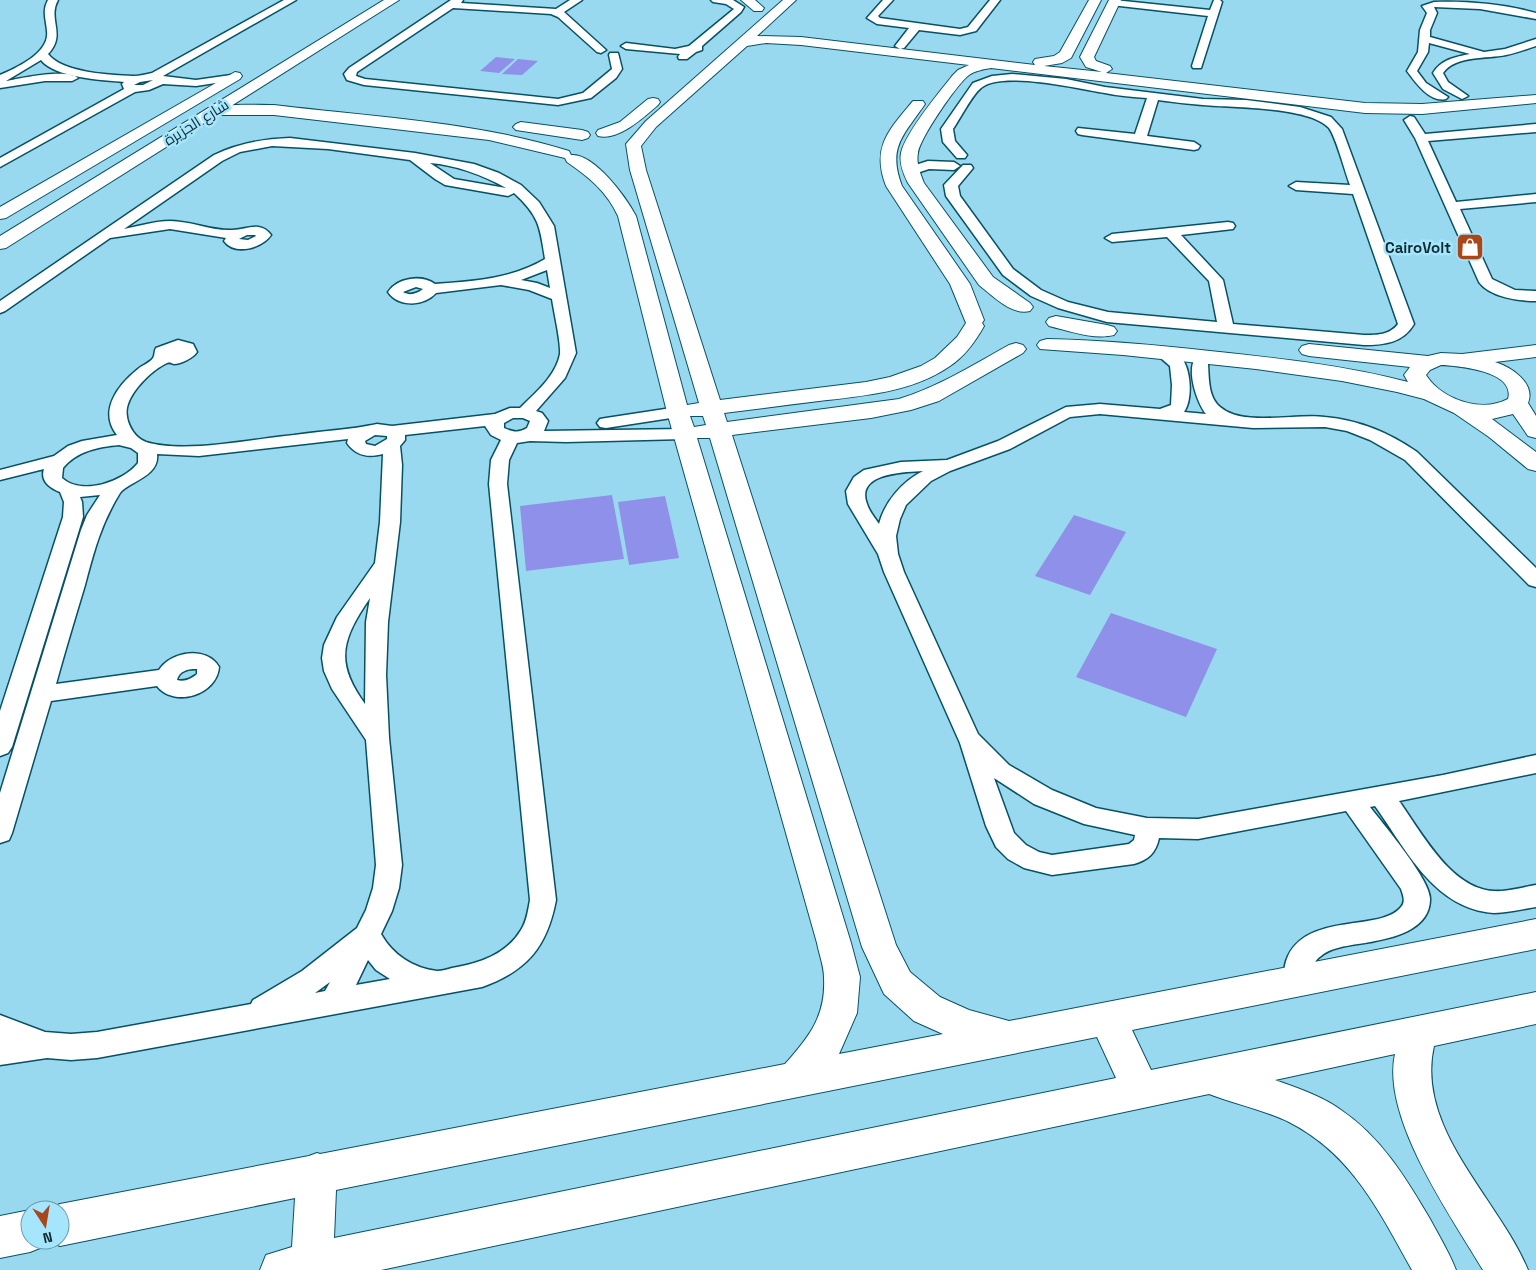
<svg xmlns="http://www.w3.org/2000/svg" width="1536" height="1270" viewBox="0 0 1536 1270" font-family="'Space Grotesk',Cairo,sans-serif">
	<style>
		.green { fill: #8e90e9 }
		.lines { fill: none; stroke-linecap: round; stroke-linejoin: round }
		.minor-casing { stroke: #075164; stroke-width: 3 }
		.tertiary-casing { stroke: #075164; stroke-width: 2 }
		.primary-casing { stroke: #075164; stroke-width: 2 }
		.minor { fill: #fff; fill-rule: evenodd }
		.tertiary { fill: #fff; fill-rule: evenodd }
		.primary { fill: #fff; fill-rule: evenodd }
		.labels { text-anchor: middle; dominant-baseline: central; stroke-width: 5; stroke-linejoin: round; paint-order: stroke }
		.far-street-label { font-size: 15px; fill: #0f2a32; stroke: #a5e6fc }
		.far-poi-label { font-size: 15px; font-weight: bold; fill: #0f2a32; stroke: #a5e6fc; text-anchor: end }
	</style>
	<rect width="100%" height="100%" fill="#99d9ef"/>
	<path class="green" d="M496,57L515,59L499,73L480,71Z
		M518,59L538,61L522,75L502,74Z
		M612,495L624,559L526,571L520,506Z
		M665,496L679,558L629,565L618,502Z
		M1074,515L1126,532L1090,595L1035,576Z
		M1111,613L1217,649L1186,717L1076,677Z"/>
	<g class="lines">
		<g class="minor-casing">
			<path id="minor" d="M48,0H58C47,20 67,34 48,54C62,73 111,75 133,76C140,76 146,74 152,73L284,0H296L163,76L196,80L231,75L237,78L235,80L196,86L163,84L149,90L135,92L0,167V158L124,89L122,84L124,82C103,80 55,78 41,60L6,81C21,78 67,68 78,78L72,81H45L0,88V75C16,68 50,53 47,31C46,19 42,11 48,0ZM153,80L143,85H134L140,82Z
				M451,0H463L461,3L556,9L570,0H582L564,12L606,50L601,53L597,52L558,17L551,14L453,8L357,72L356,76L365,79L558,99L583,93L612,69L609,55L610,53H618L622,69L616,78L591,98L558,105L364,85L347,80L344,74L349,68Z
				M711,0H733L744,7L741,12L702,46V50L696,52L687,59H679L678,57L680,54L626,49L621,46L626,43L675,49L689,46L734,9L726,4L713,2Z
				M883,0H893L878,16L880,18L960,29L968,27L990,0H1000L976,31L960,35L919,30L904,48L900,49L895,46L909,28L877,24L867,18Z
				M1114,0L1210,10L1214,0H1220L1222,2L1201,68H1193L1192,66L1208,16L1111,5L1109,3Z
				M1434,2C1468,1 1504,4 1536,13V19L1480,9L1434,7L1437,13L1430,30V37L1484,52L1505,49L1536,39V46C1526,49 1516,53 1506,55C1488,59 1455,55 1443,73L1448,82L1468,96L1462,99L1443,89L1433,73C1442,59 1455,57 1470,54L1429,43L1428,52L1417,71L1426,83L1448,97L1446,99C1430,103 1415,82 1407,71L1418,52L1420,30L1427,13L1422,6Z
				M1012,74L1066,79L1105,87L1203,99L1246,100L1300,107L1331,117L1342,129L1414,324C1403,343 1384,345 1364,345L1107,322L1058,308L1031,296L1003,275L946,196L944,185L963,165H971L973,168L958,186L960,196L1013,269L1041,290L1068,302L1108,312L1217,322L1209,281L1167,237L1112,242L1105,238L1112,234L1228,222L1233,223L1235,226L1233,229L1181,235L1223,280L1233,324L1364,335C1377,335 1390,335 1398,324L1353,194L1296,190L1289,186L1296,182L1350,185C1345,172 1336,137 1329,128C1309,106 1232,108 1203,105C1188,104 1173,102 1158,100L1147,136L1194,142L1200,146L1198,149L1194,150L1082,135L1078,134L1076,131L1078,128L1135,134L1147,98C1133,97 1119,96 1105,93C1079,89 1001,70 981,88C972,95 960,119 953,129L955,141L967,155L965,158H957L943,142L941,129L973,83L992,76Z
				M1410,116L1414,117L1425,134L1536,124V132L1428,141L1456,202L1536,194V202L1460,209L1492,279L1515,290L1536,291V301C1518,301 1490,297 1479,282L1415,138L1404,120Z
				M290,138L415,153L474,164L499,173L521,185L539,202L554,226L576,353L565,378L536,411L542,413L548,421L544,431L684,429L690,430L693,434L690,438L684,439L566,442L530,441L517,443L509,460L507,484L556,900C547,947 527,971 482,987L97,1058L71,1060L47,1058L0,1065V1015L45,1032L71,1034L97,1032L251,1004L253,1000L302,971L357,928L366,910L373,888L376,865L366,740L332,689L324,671L322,658L324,645L337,617L375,563L380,522L383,454C368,458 356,456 347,443L348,439L199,456L157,454C160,477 127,482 120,493C101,524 94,551 85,585C75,618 65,651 56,684L159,670C171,651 207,646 219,667C217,695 174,708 157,686L51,701L12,833L9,840L0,843V793L81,530L87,515L100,495L80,497L82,502L83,517L12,747L8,753L0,756V711L63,517L64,502L60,492C50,488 40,481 44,469L0,480V470L54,456L68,446L82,441L117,435C98,411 118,385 138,369C141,366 151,362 153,358C155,356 154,351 156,348L178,340L193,344L197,352C193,358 181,364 174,364C170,363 171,362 167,363C152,370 133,389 128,404C123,417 132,437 146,442C185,454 252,439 294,435C321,431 350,430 377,424L392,426L495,414L510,408H520C535,393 556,376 560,354C561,342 554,313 552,299L529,290L501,285L436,293C423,307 398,307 388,292C397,278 421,274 435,284C474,281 511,279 545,259C540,226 539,216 514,193L508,196L445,185L435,179L410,160L328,149L272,146L240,152L222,161L124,229C139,226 155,221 170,221C191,221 211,231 232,230C246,230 260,220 271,235C262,248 235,256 224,241L226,238L170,229L110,238L5,311L0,313V301L214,155C239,143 263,139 290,138ZM430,163C455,165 483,175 506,188L454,179ZM247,235H255L256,236L248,240L239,239ZM547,270L550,288L537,283L521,280ZM416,287L423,289C416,294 410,296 403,292ZM513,418H523L530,421L527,428C519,433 513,432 504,428V423ZM485,426L491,435L501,440L491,460L489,484L530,900C528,910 527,921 521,930C506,955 479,963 452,968C448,969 442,971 437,971C413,968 393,955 381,934L392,911L399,888L402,865L389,738L386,675L388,622L400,522L402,465L400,446L405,440V435ZM375,435L387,436V439L375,446L366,444L365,441ZM119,445L131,448L138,453V463C123,482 82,496 62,478L63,468C77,451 98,447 119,445ZM370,598L366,622L365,704C334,662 342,639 370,598ZM195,669H197V674C191,679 185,682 177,680C179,671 188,669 195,669ZM368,960L376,970L390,979L356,985ZM330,982L325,991L315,993Z
				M928,161L954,162L960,166L954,170L929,169L911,175L905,171L906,168Z
				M1163,348C1170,350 1176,352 1181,357C1191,369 1193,399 1184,412L1206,414C1194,399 1178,345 1214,354L1216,357L1208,364C1209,378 1208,397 1220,407C1243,427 1295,413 1325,417C1358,420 1390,433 1417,452L1536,568V587L1529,585L1405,460L1370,440L1347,431L1325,427L1253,428L1100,414L1070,417L1010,449L950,471L931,481L906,505L900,519L896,536L898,554L904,572L978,734L1009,765L1052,790L1096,808L1147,818L1198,819L1443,775L1536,755V773L1399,801C1422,833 1451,889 1494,891C1507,892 1523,887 1536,885V907C1523,909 1507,913 1494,913C1434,909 1406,849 1375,806L1370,807C1384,825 1429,878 1430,898C1431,927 1398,937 1375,941C1359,945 1334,945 1321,956C1309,964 1313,978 1308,990L1298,993L1288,990C1283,979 1283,967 1288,956C1309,912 1381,932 1401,907C1406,902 1403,895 1401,889L1346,811L1198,839L1159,838C1156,853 1148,860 1134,864L1052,875L1024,868L1008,859L996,847L986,826L960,743L884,572L878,554L848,504L846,491L854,477L864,470L901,462L947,460L998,441L1066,407L1100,404L1160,409L1171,405L1172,385L1170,366L1155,353L1157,350ZM923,471C903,481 885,501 879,524C875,518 869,511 867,504C855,473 904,472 923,471ZM994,778L1034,804L1084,824L1135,835L1134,840L1129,844L1052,855L1039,852L1026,845L1014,833Z
				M678,407L684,408L687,412L684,416L606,428L600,427L597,423L600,419L606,418Z"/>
		</g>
		<g class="tertiary-casing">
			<path id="tertiary" d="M741,0H755L764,8L762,11H754Z
				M783,0H796L757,36L801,37L1035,65L1033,62L1035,59L1054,56L1060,52L1089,0H1101L1071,58L1062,63L1044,66L1102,72L1086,67L1080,57L1109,0H1121L1094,57L1096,61L1110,66L1112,69L1106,73L1365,103L1422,104L1536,95V103L1422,114L1365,113L991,68C984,69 975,71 969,75C957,84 920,138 918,153C916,163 920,173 924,183L993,277L1030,303L1033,307L1030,311C1012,316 993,296 979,285L908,183C903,173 899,163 901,153C905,133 940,91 953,75L958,70L969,65L801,45L766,43L747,46L656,127L641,146L646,170L720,400L866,382L890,377L921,366L935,358L957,337L966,323L950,284L886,186C871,147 889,130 913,101H923L925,104C904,135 887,147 902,186L970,284L984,320L982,323L984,326C975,342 965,356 950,366C913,392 863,396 819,401C787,405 756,409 724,413L727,422L899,399C938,387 973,365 1009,345L1016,343L1023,345L1026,349L1023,353L939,401L911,410L871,418L732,435L896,945L910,972L940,997L969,1010L1009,1021L1536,919V949L1132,1030L1151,1070L1536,992V1024L1434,1046C1415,1129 1499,1199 1528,1270H1483C1451,1216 1381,1118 1395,1054L1275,1080C1297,1088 1322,1096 1341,1110C1381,1137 1406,1178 1430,1219C1439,1236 1449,1252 1456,1270H1412C1379,1211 1352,1154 1289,1122C1264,1110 1235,1104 1209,1094L381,1270H260L266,1255L292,1247L295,1198L60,1246L47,1240L45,1246L30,1252L0,1258V1216L30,1210V1240H60V1210H46L60,1204L309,1156L317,1153L320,1154L785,1064C809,1037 826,1016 824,978C824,966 819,954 817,943L667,412L618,216C607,192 589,177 567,162L565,158L489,140L274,115H207L204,112L207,109C228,103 252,105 274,105C372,117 474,121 569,151L571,155C594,153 626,197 636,216L687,405L699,403L630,170L626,144L646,121ZM690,416H703L706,425L694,427ZM697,438H710L862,947L884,994L914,1021L943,1034L839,1054L857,1013L860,977L851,943ZM1097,1037L1116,1078L334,1238L336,1190Z
				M653,98L658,99L660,102L658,105C644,117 619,141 598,136L596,133L598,130L620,122L648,99Z
				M521,122L582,130L588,132L590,135L588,138L582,140L516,130L513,127L516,124Z
				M1056,316L1107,325L1114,327L1117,331L1114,335C1094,340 1069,331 1049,326L1046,322L1049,318Z
				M1047,339C1102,340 1156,345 1210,351C1276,358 1343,365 1408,382L1404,375L1410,367L1309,356L1302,354L1299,350L1302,346L1309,344L1428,356L1441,353L1462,354L1536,345V357L1495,362C1511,367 1536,383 1528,403L1536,416V438L1528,436L1513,414L1492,419L1536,452V471L1528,469L1489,437L1454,413L1424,399L1397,392L1342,381L1256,369L1123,355L1040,349L1037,345L1040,341ZM1441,365C1459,366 1516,371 1508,399C1482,413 1442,400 1426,375L1430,370Z"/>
		</g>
		<g class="primary-casing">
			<path id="primary" d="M384,0H399L6,248L0,249V236Z
				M235,72L240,73L242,76L240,79L6,218L0,219V207Z"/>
		</g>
		<use href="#minor" class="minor"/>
		<use href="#tertiary" class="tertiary"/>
		<use href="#primary" class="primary"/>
	</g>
	<defs>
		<g id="shop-square" transform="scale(1.4375)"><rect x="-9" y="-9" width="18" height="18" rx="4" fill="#ab4619" stroke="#a5e6fc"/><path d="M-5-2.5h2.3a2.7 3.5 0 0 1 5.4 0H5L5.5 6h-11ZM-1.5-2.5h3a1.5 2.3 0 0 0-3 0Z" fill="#fff"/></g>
	</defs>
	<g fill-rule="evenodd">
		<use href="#shop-square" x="1470" y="247"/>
	</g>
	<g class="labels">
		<g class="far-street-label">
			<text transform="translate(196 122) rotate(-32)">شارع الجزيرة</text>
		</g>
		<g class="far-poi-label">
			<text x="1451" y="247">CairoVolt</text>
		</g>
	</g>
	<g transform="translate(45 1225) rotate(168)"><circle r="24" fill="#a5e6fc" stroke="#699bab"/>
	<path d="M0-4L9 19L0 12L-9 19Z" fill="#ab4619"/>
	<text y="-8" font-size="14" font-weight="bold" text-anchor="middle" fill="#0f2a32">N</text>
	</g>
</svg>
